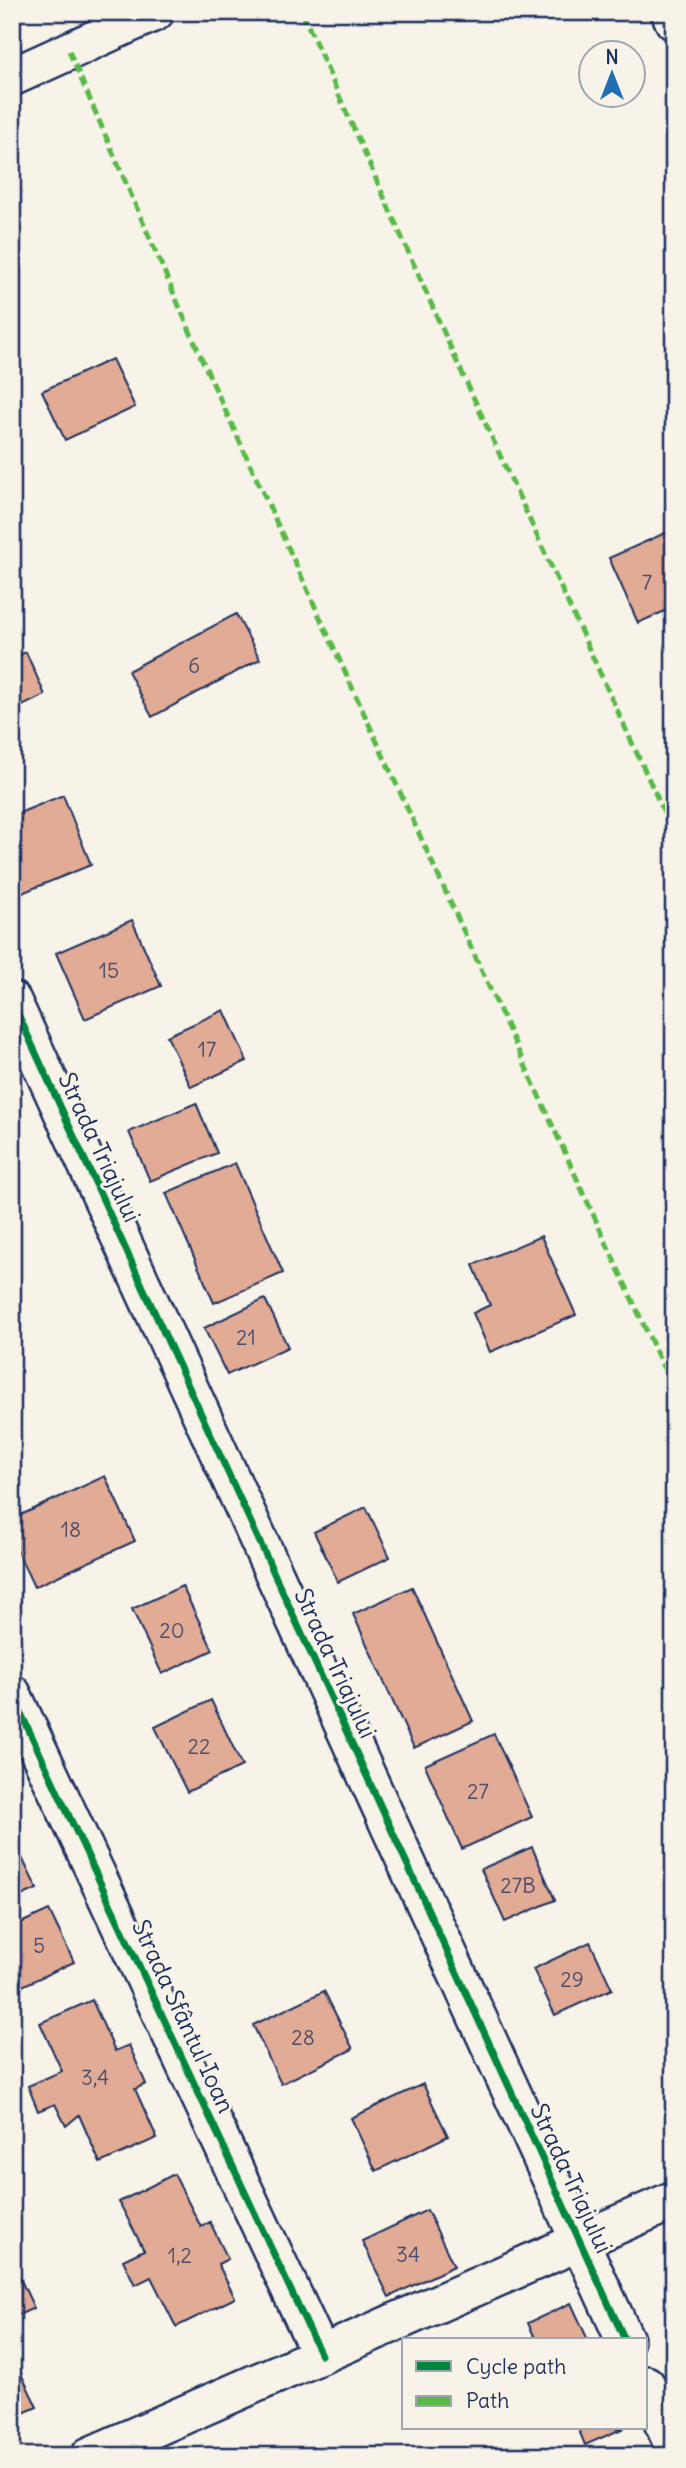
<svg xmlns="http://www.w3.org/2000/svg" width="686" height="2468" viewBox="0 0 686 2468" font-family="Delius,sans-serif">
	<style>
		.building { fill: #e1ab96; stroke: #1b2f5e; stroke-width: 2 }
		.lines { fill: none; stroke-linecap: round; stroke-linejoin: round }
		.minor-casing { stroke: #1b2f5e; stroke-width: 42 }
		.minor { stroke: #f7f3e8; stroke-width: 37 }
		.quiet { stroke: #58b947; stroke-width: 5; stroke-dasharray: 10 5; stroke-linecap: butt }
		.cycleway-casing { stroke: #f7f3e8; stroke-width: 11 }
		.cycleway { stroke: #00873e; stroke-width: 7 }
		.labels { text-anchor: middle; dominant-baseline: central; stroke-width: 6; stroke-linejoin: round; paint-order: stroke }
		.number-label { font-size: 21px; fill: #4c4e6c }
		.street-label { font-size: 24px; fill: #1b2f5e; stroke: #f7f3e8 }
	</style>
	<rect width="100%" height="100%" fill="#f7f3e8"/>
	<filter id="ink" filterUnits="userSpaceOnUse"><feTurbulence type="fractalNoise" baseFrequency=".0143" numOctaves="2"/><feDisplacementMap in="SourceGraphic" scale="14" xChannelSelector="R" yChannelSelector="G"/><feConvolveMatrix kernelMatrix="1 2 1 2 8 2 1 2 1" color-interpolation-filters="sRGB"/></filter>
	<g filter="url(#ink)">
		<path class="building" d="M112,359L135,407L65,440L42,391Z
			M674,529V607L638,623L609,558Z
			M236,614L260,659L152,717L128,671Z
			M26,652L45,695L12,711V658Z
			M63,795L91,865L12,897V816Z
			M132,920L161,986L85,1019L56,953Z
			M224,1010L247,1061L191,1087L167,1036Z
			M196,1103L217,1153L150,1181L129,1132Z
			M235,1163L283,1273L214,1303L166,1193Z
			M541,1236L576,1315L490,1352L473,1313L490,1305L473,1265Z
			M265,1299L288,1347L227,1375L204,1328Z
			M105,1476L135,1541L34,1587L12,1540V1519Z
			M366,1507L390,1557L338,1582L314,1532Z
			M182,1586L213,1650L162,1674L132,1609Z
			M412,1587L473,1721L414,1748L353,1614Z
			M211,1700L242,1766L187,1792L155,1727Z
			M494,1734L532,1817L462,1849L425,1765Z
			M12,1837L37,1889L12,1900Z
			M532,1847L555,1900L505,1922L481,1869Z
			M49,1910L74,1962L18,1988L12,1977V1927Z
			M590,1942L612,1989L555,2015L533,1969Z
			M324,1991L353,2049L281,2084L253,2025Z
			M92,2000L115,2051L129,2045L146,2084L135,2089L157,2138L100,2163L79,2115L66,2126L55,2104L38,2111L28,2086L62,2071L40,2023Z
			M423,2084L448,2136L376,2171L351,2118Z
			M174,2174L201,2227L210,2222L228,2259L218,2264L235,2298L176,2327L151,2277L135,2285L123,2260L144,2250L119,2202Z
			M427,2210L454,2266L389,2297L362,2241Z
			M18,2274L34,2308L12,2318V2277Z
			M571,2303L588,2340H536L528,2323Z
			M12,2355L37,2407L12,2418Z
			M578,2428H624L585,2445Z"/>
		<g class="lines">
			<g class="minor-casing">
				<path id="minor" d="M670,12L674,21
					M12,77L155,12
					M12,1001L625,2340
					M12,1694L321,2355
					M646,2385L674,2446
					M90,2456L674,2200"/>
			</g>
			<use href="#minor" class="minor"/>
			<path class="quiet" d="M302,12L453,353L674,834
				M670,12L674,21
				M69,51L205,366L674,1391"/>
			<g class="cycleway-casing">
				<path id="cycleway" d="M12,1001L625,2340
					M12,1694L321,2355"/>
			</g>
			<use href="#cycleway" class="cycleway"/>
		</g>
	</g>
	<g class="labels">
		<g class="number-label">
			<text x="647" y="582">7</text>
			<text x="194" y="665">6</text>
			<text x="109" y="970">15</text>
			<text x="207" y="1049">17</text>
			<text x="246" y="1337">21</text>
			<text x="71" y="1529">18</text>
			<text x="172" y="1630">20</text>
			<text x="199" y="1746">22</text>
			<text x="478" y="1791">27</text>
			<text x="518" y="1885">27B</text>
			<text x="39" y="1945">5</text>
			<text x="572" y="1979">29</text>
			<text x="303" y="2037">28</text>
			<text x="95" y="2077">3,4</text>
			<text x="408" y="2254">34</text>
			<text x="180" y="2255">1,2</text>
		</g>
		<g class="street-label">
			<text transform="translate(100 1147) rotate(65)">Strada Triajului</text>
			<text transform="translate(336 1663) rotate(65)">Strada Triajului</text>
			<text transform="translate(184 2016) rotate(65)">Strada Sfântul Ioan</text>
			<text transform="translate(572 2178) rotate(65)">Strada Triajului</text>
		</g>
	</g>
	<rect width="686" height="2468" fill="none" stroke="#f7f3e8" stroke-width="42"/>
	<rect x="21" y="21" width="644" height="2426" fill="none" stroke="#1b2f5e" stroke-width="2.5" filter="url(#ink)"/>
	<rect x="402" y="2338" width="245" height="91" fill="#f7f3e8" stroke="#9fa5b1" stroke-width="2"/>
	<rect x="416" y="2361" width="35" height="10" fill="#00873e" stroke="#9fa5b1" stroke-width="2"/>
	<text x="466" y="2374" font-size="21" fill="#1b2f5e">Cycle path</text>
	<rect x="416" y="2396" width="35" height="10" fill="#58b947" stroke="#9fa5b1" stroke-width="2"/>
	<text x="466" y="2408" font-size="21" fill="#1b2f5e">Path</text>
	<g transform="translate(612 74)"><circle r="33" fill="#f7f3e8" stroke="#9fa5b1" stroke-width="2"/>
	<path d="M0-5L12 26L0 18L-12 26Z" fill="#1f6fb2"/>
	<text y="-10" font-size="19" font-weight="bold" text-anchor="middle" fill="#1b2f5e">N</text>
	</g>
</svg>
